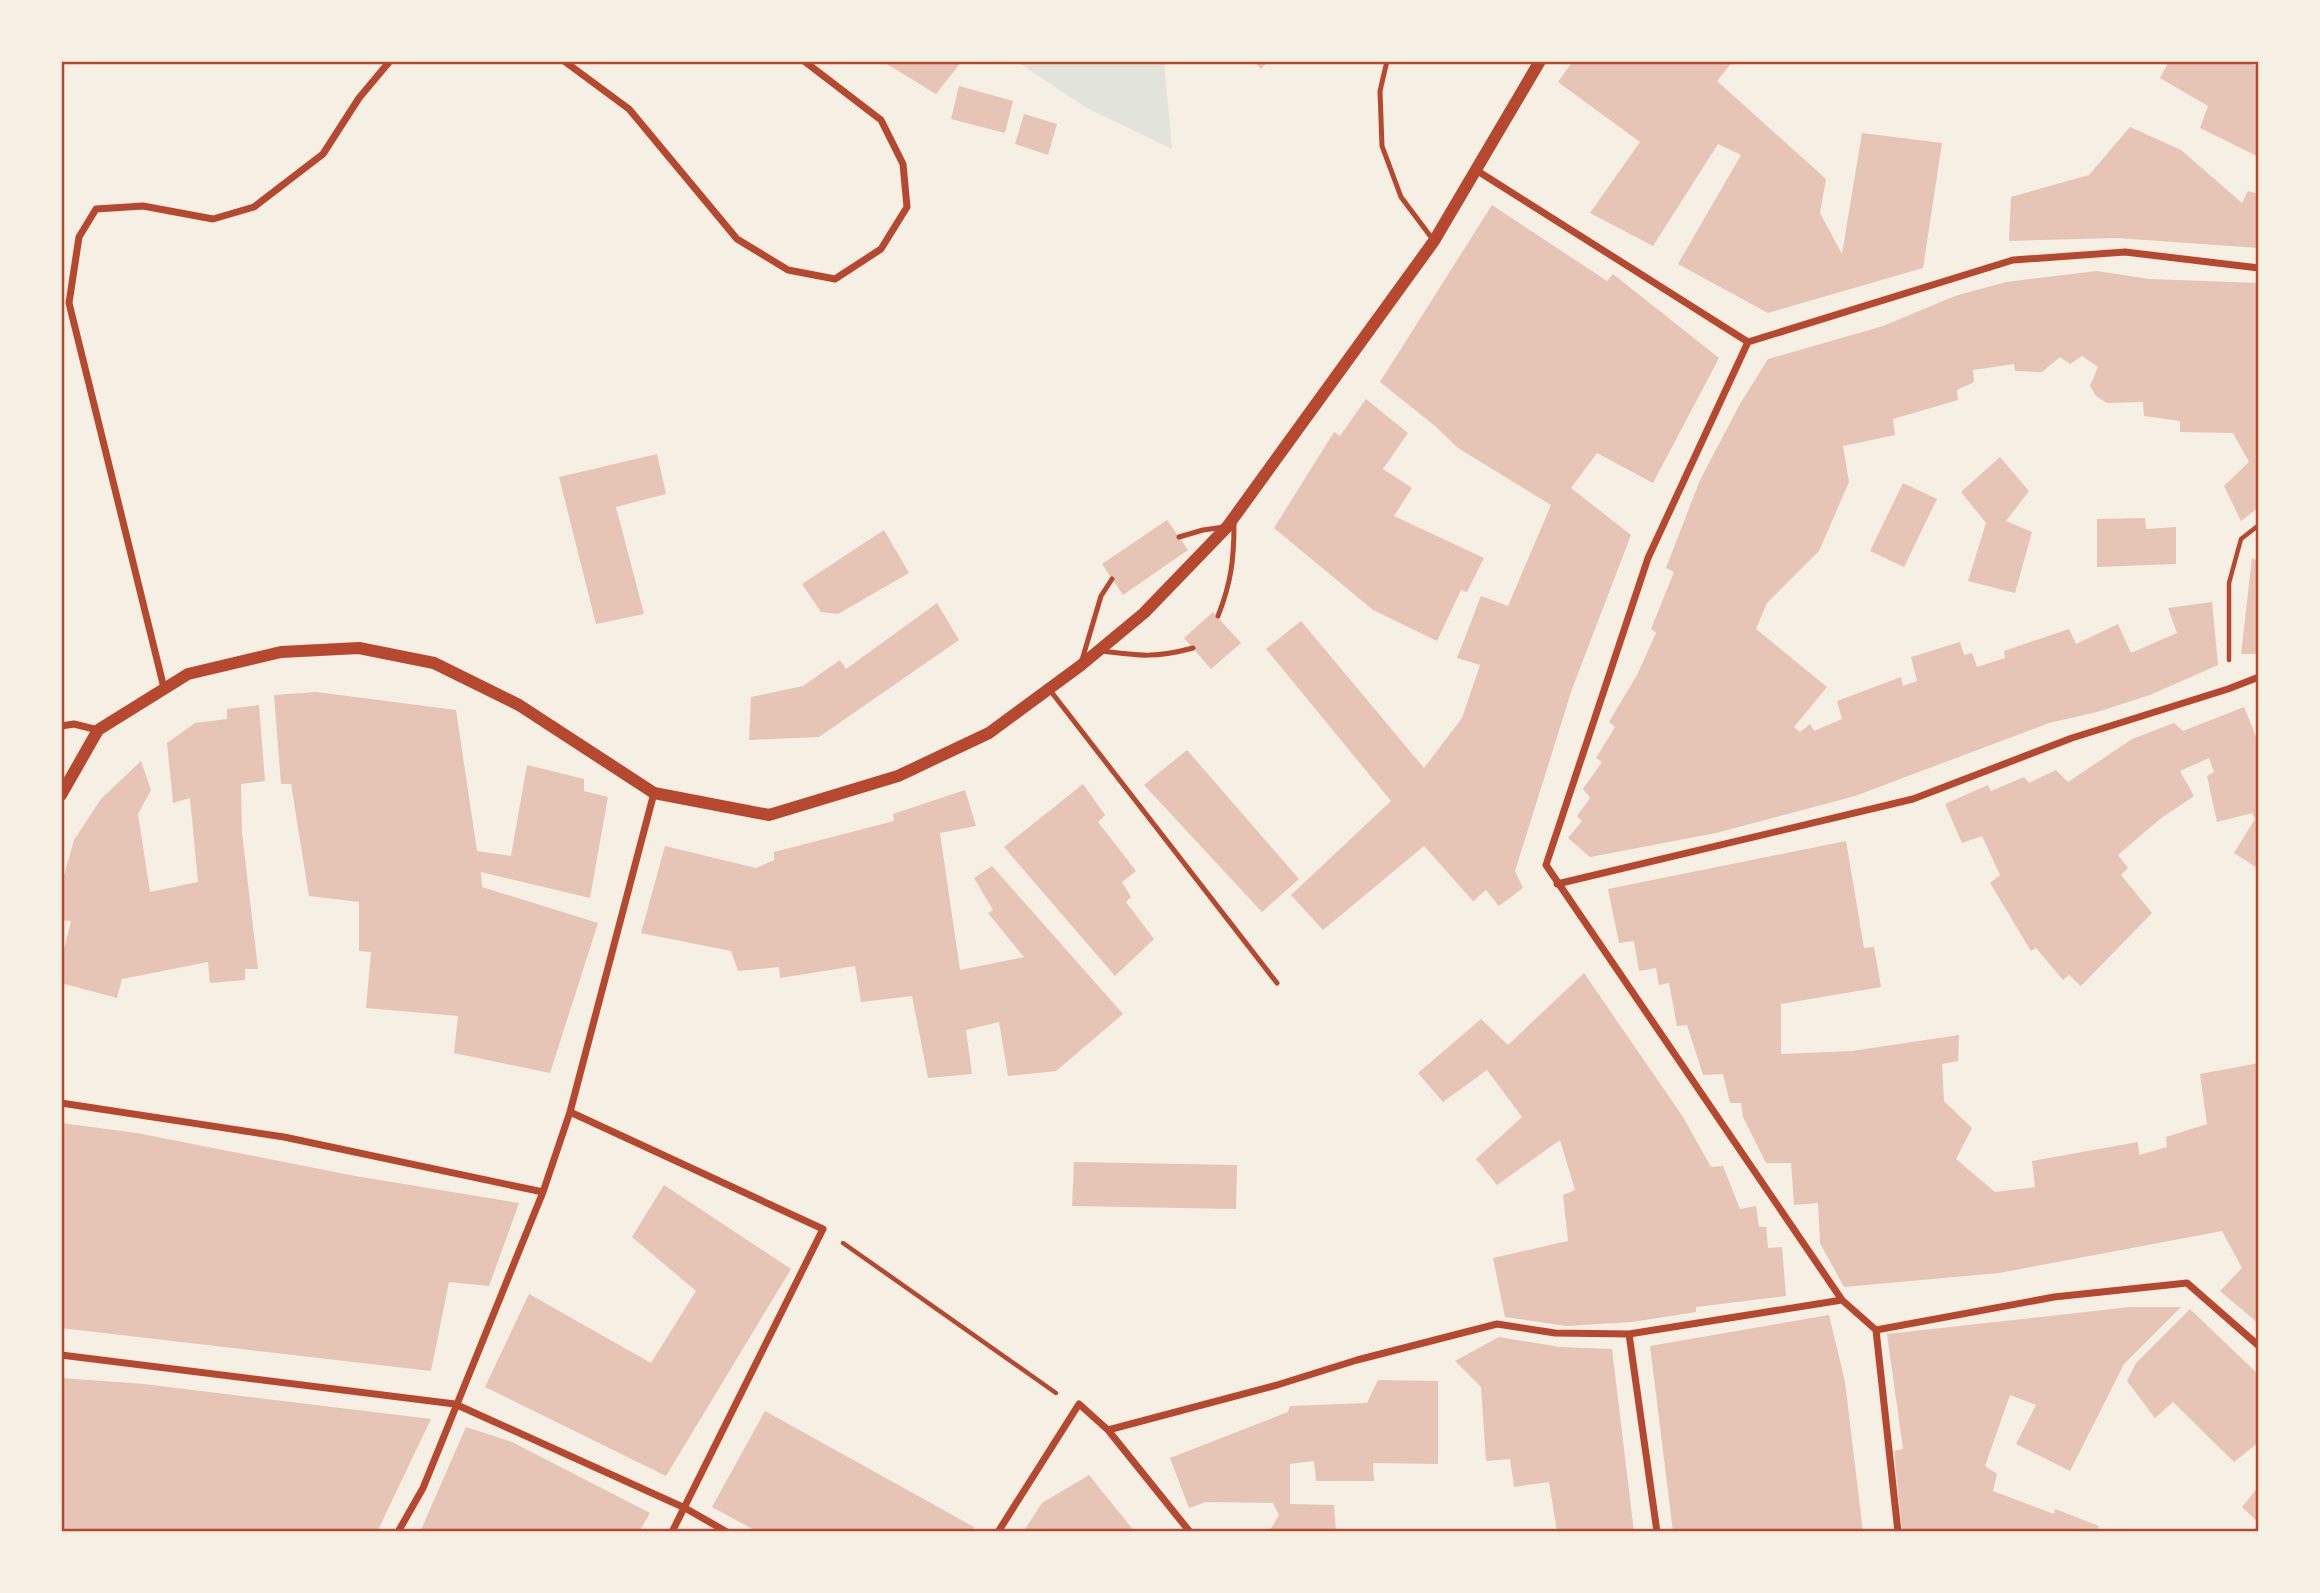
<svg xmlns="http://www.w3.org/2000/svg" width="2320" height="1593" viewBox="0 0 2320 1593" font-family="'Fira Sans Condensed',sans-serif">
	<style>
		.green { fill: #e2e4dc }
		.building { fill: #e6c5b7 }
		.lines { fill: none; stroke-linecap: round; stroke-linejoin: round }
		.path { stroke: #b5482f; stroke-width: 4.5 }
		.service { stroke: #b5482f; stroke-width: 5 }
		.minor { stroke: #b5482f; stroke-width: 7 }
		.tertiary { stroke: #b5482f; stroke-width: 12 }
		.neatline { fill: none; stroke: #b5482f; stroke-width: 2.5 }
	</style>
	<rect width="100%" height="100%" fill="#f6efe4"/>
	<path class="green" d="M1016,61H1164L1172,149L1087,108Z"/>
	<path class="building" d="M882,61H962L936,94Z
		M1254,61H1268L1261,69Z
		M1573,61H1733L1717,81L1826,179L1820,213L1842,254L1862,133L1942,143L1923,268L1768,313L1678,264L1741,155L1718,144L1653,246L1590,213L1640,142L1558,82Z
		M2169,61H2246L2259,67V157L2200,128L2208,106L2160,78Z
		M959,86L1013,101L1005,133L951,119Z
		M1024,114L1057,124L1048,155L1015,144Z
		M2130,127L2181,150L2242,203L2248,191L2259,194V248L2116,238L2009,241L2011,197L2089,175Z
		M1492,205L1607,281L1613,274L1719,358L1653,483L1597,453L1571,488L1631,535L1572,689L1515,871L1523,888L1499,906L1486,890L1473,901L1424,846L1323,930L1291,895L1391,801L1266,649L1301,621L1424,768L1462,718L1480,665L1457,658L1481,596L1508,606L1551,505L1458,448L1435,426L1380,382Z
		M2097,271L2149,279L2259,283V507L2241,521L2224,486L2249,462L2233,433L2180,432V421L2144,416L2143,402L2107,403L2096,396L2090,386L2098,367L2082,356L2070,364L2060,357L2042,372L2015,371L2014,364L1973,370L1974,382L1957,390L1958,400L1893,419L1895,435L1843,446L1849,482L1819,551L1767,603L1756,629L1827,687L1794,727L1800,732L1810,724L1814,731L1842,719L1837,701L1901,677L1903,686L1917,681L1911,657L1960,642L1964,655L1972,653L1977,667L2005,658L2004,651L2069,629L2076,644L2118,624L2131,653L2177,633L2168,608L2212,602L2218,665L2150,695L2097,712L2049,723L1855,796L1716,833L1590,857L1568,838L1582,821L1577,816L1590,798L1583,789L1602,762L1596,758L1615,727L1609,722L1637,675L1656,633L1651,629L1674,572L1666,568L1700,480L1740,404L1768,359L1883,326L1955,296L2006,282Z
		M1366,399L1408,433L1383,469L1412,488L1394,516L1484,558L1467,592L1461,590L1437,641L1373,610L1274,528L1334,432L1340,436Z
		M657,454L666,494L616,507L644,614L596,624L559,477Z
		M2000,457L2029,491L2006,521L2032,532L2015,593L1968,581L1986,523L1961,492Z
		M1903,483L1937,499L1904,567L1870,551Z
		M2145,518L2146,529L2176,527V564L2097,567V519Z
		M1167,520L1188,550L1123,595L1102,564Z
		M884,530L909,573L838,614L821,612L802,584Z
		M2252,558L2259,561V654H2241Z
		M937,603L959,640L819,737L749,740L751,697L803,686L840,660L846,669Z
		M1213,612L1241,643L1211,669L1184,638Z
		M316,692L456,710L477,851L511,856L527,765L584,779V791L608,797L590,898L481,872L482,887L598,923L550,1073L454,1053L458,1016L366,1008L371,952L359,951V902L309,896L291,784H281L274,695Z
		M259,705L265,781L241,784L242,833L258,969H245V980L210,983L208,962L122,979L117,998L61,983V962L71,921L61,920V886L74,840L101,799L141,761L151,790L138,814L150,892L198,882L190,798L173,803L167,743L195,723L227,719V709Z
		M2244,707L2259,744V869L2234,853L2255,819L2252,813L2217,822L2207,776L2214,772L2209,758L2180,771L2194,796L2160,819L2118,855L2128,868L2121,875L2152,913L2081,986L2069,975L2063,980L2036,948L2031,951L1990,883L2000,875L1982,836L1962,843L1945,804L1988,785L1991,791L2024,777L2029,783L2056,770L2068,782L2132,739L2174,723L2183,731Z
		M1187,750L1299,879L1262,912L1144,785Z
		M1083,784L1105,815L1098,822L1136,871L1122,882L1131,897L1126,902L1154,939L1115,976L1004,847Z
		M965,790L976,826L940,833L960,970L1024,957L988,913L993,910L974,878L992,866L1123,1014L1056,1071L1008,1076L999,1022L966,1030L972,1074L928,1078L912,996L861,1002L855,966L780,978L779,967L738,971L731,951L641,933L665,846L756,868L774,860V852L894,821L893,814Z
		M1846,841L1864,948L1874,947L1881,987L1781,1004V1054L1852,1051L1959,1035L1958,1061L1942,1064L1944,1101L1972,1128L1956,1159L1995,1192L2035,1187L2032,1161L2138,1142L2139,1155L2167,1147L2166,1137L2207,1124L2200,1074L2259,1063V1324L2220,1291L2242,1268L2222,1231L1999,1273L1844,1287L1820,1243L1818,1203L1794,1205L1791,1163H1766L1743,1117L1741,1103H1730L1723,1074L1703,1075L1687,1025L1677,1026L1669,983L1659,985L1656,968L1639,971L1634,941L1619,943L1608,889Z
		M1584,973L1683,1117L1711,1167L1723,1166L1740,1209L1756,1206L1759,1227H1766L1768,1248L1782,1247L1786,1296L1696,1307V1312L1632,1322L1566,1326L1505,1317L1493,1258L1568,1241L1563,1195L1575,1190L1560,1140L1497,1185L1476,1159L1522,1117L1487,1070L1443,1102L1418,1073L1481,1019L1508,1045Z
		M61,1123L137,1133L355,1176L519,1203L489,1286L449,1282L431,1371L61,1328Z
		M1074,1162L1237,1165L1236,1209L1072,1206Z
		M664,1185L791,1269L666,1476L485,1387L529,1294L651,1363L696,1291L632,1237Z
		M2130,1307H2181L2124,1364L2070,1471L2016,1444L2036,1405L2010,1395L1985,1466L1997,1474L1993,1491L2054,1514L2055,1509L2099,1526L2097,1532H1902L1894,1451L1903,1449L1887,1334Z
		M2190,1309L2259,1375V1442L2234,1462L2173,1402L2155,1418L2127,1381L2136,1363Z
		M1829,1315L1845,1382L1863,1532H1673L1650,1346Z
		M1499,1337L1560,1347L1612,1349L1634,1532H1557L1549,1482L1514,1487L1510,1459L1486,1461L1481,1387L1455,1361Z
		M61,1378L144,1384L431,1419L377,1532H61Z
		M1378,1380L1438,1381V1464L1373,1463L1374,1481H1316L1314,1461L1290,1464V1504L1334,1505L1336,1532H1269L1279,1515L1273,1503L1206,1502L1189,1508L1170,1458L1288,1412L1290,1406L1367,1403Z
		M765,1411L974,1527L971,1532H758L712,1507Z
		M466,1427L512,1442L650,1513L639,1532H420Z
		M1089,1475L1135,1532H1023L1042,1503Z
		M2259,1486V1523L2242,1507Z"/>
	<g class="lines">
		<path class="path" d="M2229,660V583L2241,539L2259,525
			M843,1243L1056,1393"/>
		<path class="service" d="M1387,61L1380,91L1382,146L1401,197L1434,241
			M1179,537L1203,530L1224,527
			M1218,616C1231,583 1234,560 1234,524
			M1102,651C1140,656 1156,658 1193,648
			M1082,660L1101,596L1112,579
			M1049,689L1277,983"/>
		<path class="minor" d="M564,61L629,109L737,239L788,270L835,279L881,249L907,207L903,164L881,120L804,61
			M1476,170L1748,342
			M1748,342L1648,558L1546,865L1842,1300
			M1748,342L2013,260L2125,252L2259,268
			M164,688L69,303L79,237L96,209L143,206L213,219L254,207L323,154L359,98L390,61
			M61,726L74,724L98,730
			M1557,884L1913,799L2072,738L2228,689L2259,677
			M61,1103L284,1137L543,1192
			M570,1112L823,1229L672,1532
			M1876,1330L2054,1297L2187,1283L2259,1346
			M1876,1330L1898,1532
			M1629,1334L1657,1532
			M61,1355L455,1404L685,1508L727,1532
			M1108,1430L1190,1532
			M398,1532L423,1488L543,1192L570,1112L654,793
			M998,1532L1079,1404L1108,1430L1277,1385L1357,1360L1497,1324L1555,1333L1629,1334L1842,1300L1876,1330"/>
		<path class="tertiary" d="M61,795L98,730L188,674L281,652L359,648L434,663L519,705L654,793L769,815L898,776L989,733L1080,666L1144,613L1227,527L1434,241L1540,61"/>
	</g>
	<rect width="2320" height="1593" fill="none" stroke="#f6efe4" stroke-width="126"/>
	<rect x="63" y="63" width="2194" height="1467" class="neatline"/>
</svg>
